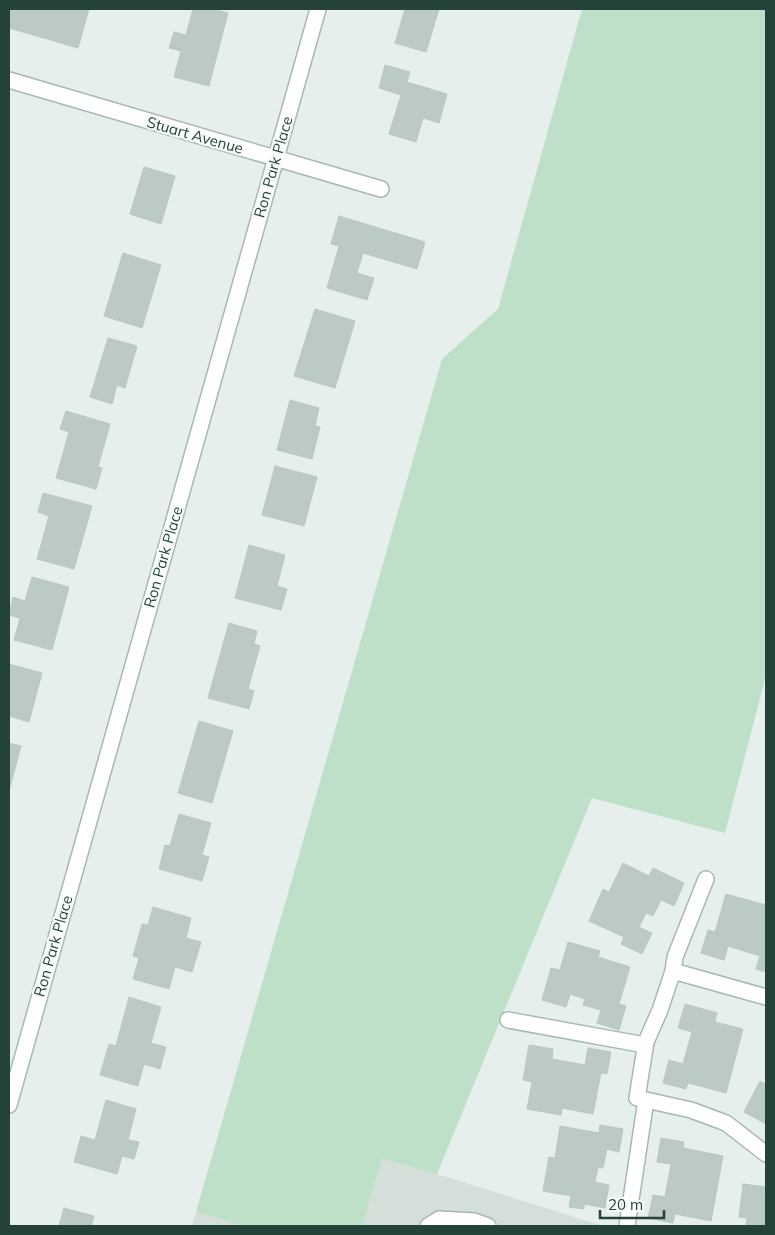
<svg xmlns="http://www.w3.org/2000/svg" width="775" height="1235" viewBox="0 0 775 1235" font-family="Mulish,sans-serif">
	<style>
		.built { fill: #d4dfda }
		.green { fill: #bfe0c8 }
		.building { fill: #bbcac4; stroke: #b8c9c2 }
		.lines { fill: none; stroke-linecap: round; stroke-linejoin: round }
		.minor-casing { stroke: #a8b8b2; stroke-width: 18 }
		.minor { stroke: #fff; stroke-width: 15 }
		.labels { text-anchor: middle; dominant-baseline: central; stroke-width: 4.5; stroke-linejoin: round; paint-order: stroke }
		.street-label { font-size: 15px; fill: #24423a; stroke: #f7fbf9 }
	</style>
	<rect width="100%" height="100%" fill="#e6efeb"/>
	<path class="built" d="M382,1159L437,1174L603,1226H362Z
		M196,1212L244,1226H192Z"/>
	<path class="green" d="M582,9H766V675L725,833L592,798L437,1174L382,1159L362,1226H244L196,1212L442,359L498,309Z"/>
	<path class="building" d="M9,9H89L78,48L9,28Z
		M193,9H213L228,13L209,86L174,77L181,51L169,48L174,32L186,35Z
		M405,9H439L426,52L395,43Z
		M385,65L410,72L407,82L447,94L439,123L423,118L416,142L389,134L401,95L379,88Z
		M144,167L175,176L161,224L130,214Z
		M339,216L425,242L417,269L363,253L357,273L374,278L367,300L327,288L339,246L331,244Z
		M123,253L161,265L142,328L104,316Z
		M315,309L355,321L335,388L294,376Z
		M108,338L137,346L125,388L117,385L112,404L90,397Z
		M290,400L319,408L315,426L320,427L312,459L277,450Z
		M66,411L110,424L98,467L102,468L96,489L56,478L69,432L60,429Z
		M275,466L317,477L304,526L262,515Z
		M43,493L92,506L74,569L37,559L49,516L38,512Z
		M249,545L285,555L277,586L287,589L281,610L235,598Z
		M32,577L69,587L52,650L14,640L20,618L9,615L13,597L25,601Z
		M229,623L257,631L254,644L260,646L248,689L254,691L249,709L208,698Z
		M9,664L42,673L29,722L9,716Z
		M199,721L233,731L212,803L178,793Z
		M9,743L21,746L9,791Z
		M179,814L211,823L202,855L209,857L202,881L159,869L165,845L170,846Z
		M623,863L649,876L653,868L684,883L674,906L661,900L653,916L646,913L639,927L652,933L642,954L621,944L624,937L589,921L603,889L609,892Z
		M726,894L766,905V972L756,969L760,956L728,946L724,960L701,953L708,930L715,932Z
		M153,907L191,918L186,938L201,942L192,972L175,967L169,989L133,979L139,958L133,956L142,924L148,925Z
		M568,942L600,951L598,957L630,967L619,1004L626,1006L619,1030L597,1023L601,1010L583,1005L585,999L570,994L566,1007L542,1000L551,968L560,970Z
		M129,997L161,1007L151,1043L166,1047L160,1069L144,1064L138,1086L100,1075L109,1044L116,1046Z
		M685,1004L717,1013L715,1022L743,1029L726,1093L688,1083L686,1089L663,1083L669,1060L683,1064L692,1032L678,1028Z
		M529,1045L553,1049L552,1059L585,1065L588,1048L611,1052L607,1074L601,1073L593,1114L562,1108L561,1115L527,1109L532,1082L523,1080Z
		M760,1081L766,1084V1124L744,1112Z
		M106,1100L136,1109L128,1140L139,1142L134,1159L122,1156L117,1174L74,1162L81,1136L95,1140Z
		M600,1125L623,1129L619,1152L607,1149L603,1168L598,1167L595,1182L609,1185L605,1208L584,1204V1209L569,1207L571,1196L543,1191L549,1157L555,1158L560,1126L599,1133Z
		M661,1138L684,1142L683,1148L723,1156L711,1221L675,1214L673,1223L648,1218L653,1195L665,1197L671,1164L657,1162Z
		M743,1184L766,1187L765,1200H766V1226H746L747,1218L739,1217Z
		M64,1208L94,1216L91,1226H59Z"/>
	<g class="lines">
		<g class="minor-casing">
			<path id="minor" d="M9,80L381,189
				M673,971L675,957L706,879
				M766,997L673,971L660,1010L646,1042L637,1098L691,1110L726,1123L766,1154
				M508,1020L645,1045
				M9,1105L318,9
				M428,1226L439,1219L474,1221L488,1226
				M627,1226L646,1100"/>
		</g>
		<use href="#minor" class="minor"/>
	</g>
	<g class="labels">
		<g class="street-label">
			<text transform="translate(195 135) rotate(16)">Stuart Avenue</text>
			<text transform="translate(273 167) rotate(-74)">Ron Park Place</text>
			<text transform="translate(163 557) rotate(-74)">Ron Park Place</text>
			<text transform="translate(53 946) rotate(-74)">Ron Park Place</text>
		</g>
	</g>
	<rect width="775" height="1235" fill="none" stroke="#24423a" stroke-width="20"/>
	<path d="M600 1210v8h64v-8" fill="none" stroke="#24423a" stroke-width="2.5"/>
	<text x="608" y="1210" font-size="15" fill="#24423a" stroke="#f7fbf9" stroke-width="4" paint-order="stroke">20 m</text>
</svg>
